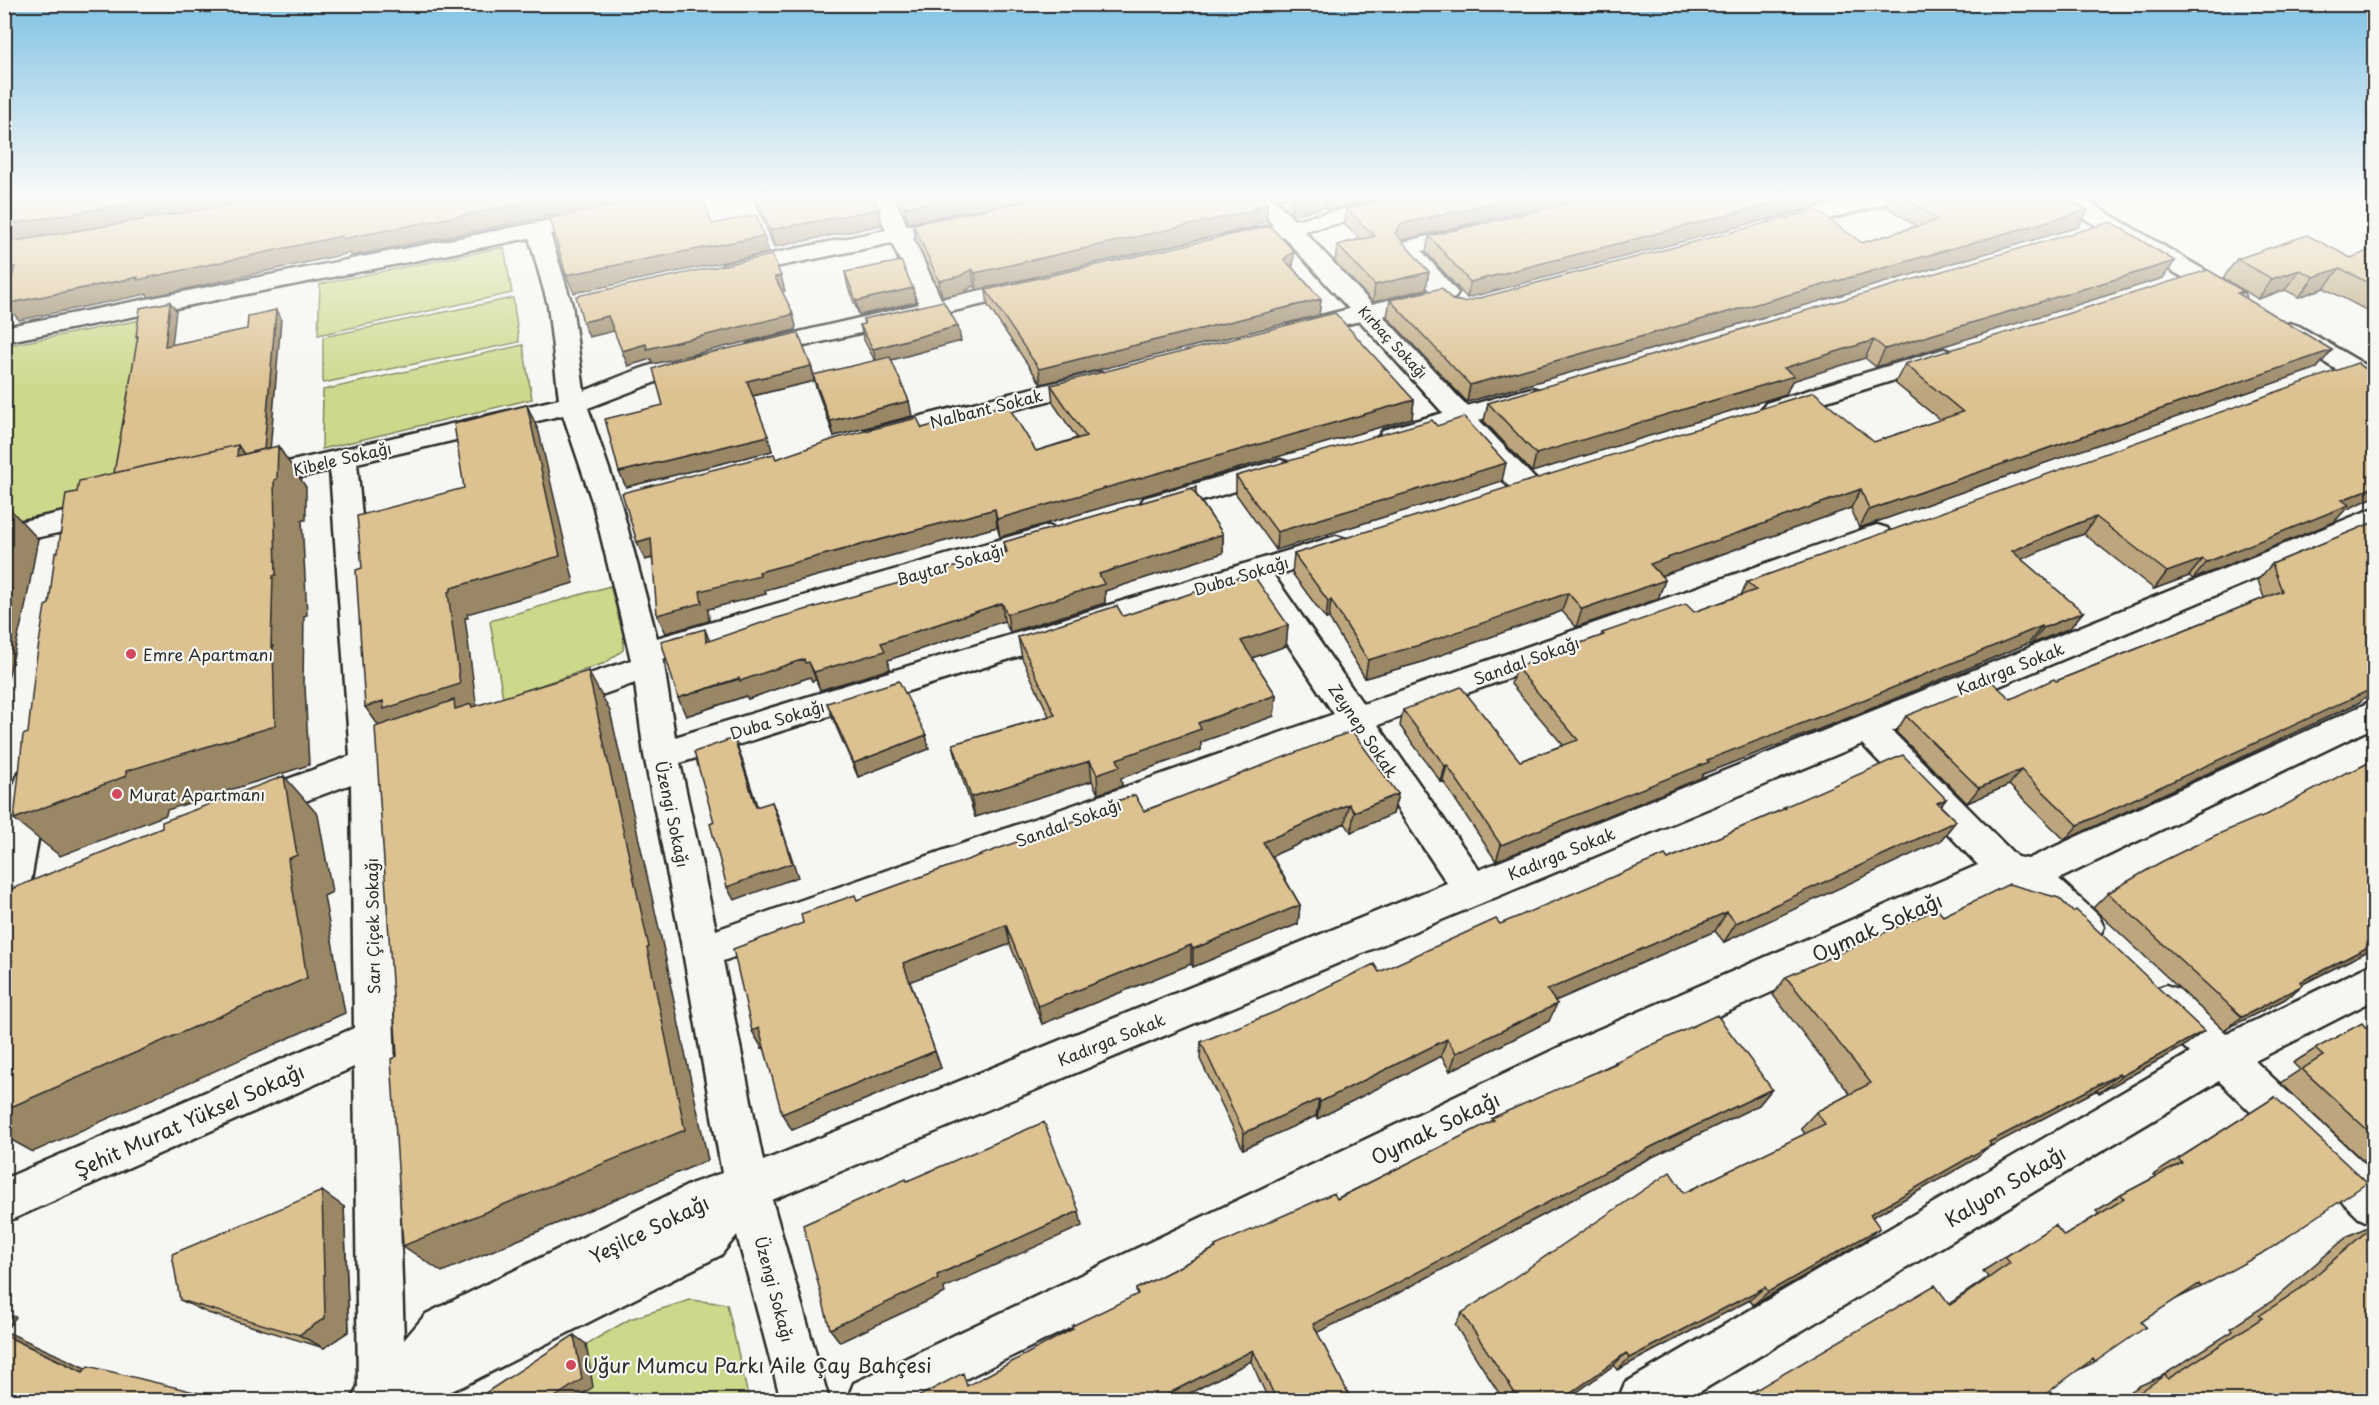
<svg xmlns="http://www.w3.org/2000/svg" width="2379" height="1405" viewBox="0 0 2379 1405" font-family="'Playpen Sans',sans-serif">
	<style>
		.green { fill: #cdd88b; stroke: #7c825b; stroke-width: 1.5 }
		.lines { fill: none; stroke-linecap: round; stroke-linejoin: round }
		.minor-casing { stroke: #2b2b2b; stroke-width: 5 }
		.secondary-casing { stroke: #2b2b2b; stroke-width: 5 }
		.minor { fill: #f6f6f2; fill-rule: evenodd }
		.secondary { fill: #f6f6f2; fill-rule: evenodd }
		.wall { fill: #bda67d; stroke: #2b2b2b; stroke-width: 1.5 }
		.shaded-wall { fill: #9a8766; stroke: #2b2b2b; stroke-width: 1.5 }
		.building { fill: #dcc191; stroke: #2b2b2b; stroke-width: 1.5 }
		.poi-dot { fill: #d1495b; stroke: #f6f6f2; stroke-width: 2 }
		.labels { text-anchor: middle; dominant-baseline: central; stroke-width: 4.5; stroke-linejoin: round; paint-order: stroke }
		.far-street-label { font-size: 14px; fill: #2b2b2b; stroke: #f6f6f2 }
		.street-label { font-size: 16px; fill: #2b2b2b; stroke: #f6f6f2 }
		.poi-label { font-size: 16px; fill: #2b2b2b; stroke: #f6f6f2; text-anchor: start }
		.near-street-label { font-size: 20px; fill: #2b2b2b; stroke: #f6f6f2 }
		.near-poi-label { font-size: 20px; fill: #2b2b2b; stroke: #f6f6f2; text-anchor: start }
	</style>
	<rect width="100%" height="100%" fill="#f6f6f2"/>
	<filter id="ink" filterUnits="userSpaceOnUse"><feTurbulence type="fractalNoise" baseFrequency=".0167" numOctaves="2"/><feDisplacementMap in="SourceGraphic" scale="12" xChannelSelector="R" yChannelSelector="G"/><feConvolveMatrix kernelMatrix="1 2 1 2 8 2 1 2 1" color-interpolation-filters="sRGB"/></filter>
	<g filter="url(#ink)">
		<path class="green" d="M504,247L512,293L318,335L320,284Z
			M513,298L519,342L323,383V337Z
			M146,319L117,502L5,527L4,346Z
			M523,345L532,399L322,449L323,390Z
			M610,586L624,634L623,650L605,663L503,698L490,621Z
			M690,1300L727,1304L749,1400H490L630,1319Z"/>
		<g class="lines">
			<g class="minor-casing">
				<path id="minor" d="M872,197H894L907,226L957,215L965,217L968,222L965,227L913,238L941,299L1031,279L1040,281L1043,286L1040,291L757,357L748,354L744,349L748,344L919,304L892,243L732,276L724,274L720,269L724,264L732,262L886,230Z
					M1249,197H1272L1294,220L1399,197H1439L1436,202L1304,231L1372,304L1430,290L1395,248L1399,243L1470,226L1478,228L1481,233L1478,238L1422,251L1458,293L1455,298L1383,316L1467,406L1531,388L1540,390L1544,396L1540,402L1479,420L1536,480L1540,487L1536,494L1526,496L1516,494L1455,427L1393,445L1383,442L1379,436L1383,430L1443,413L1360,321L1298,336L1289,334L1286,329L1289,324L1349,309L1283,236L1231,248L1223,246L1219,241L1223,236L1273,225Z
					M1860,197H1896L1893,202L1779,232L1771,230L1768,225L1771,220Z
					M538,223L546,225L549,230L572,305L584,391C613,380 679,349 707,357L711,362L707,367L677,374L588,408L621,504L657,638L1047,526L1057,529L1062,536L1057,543L663,659L675,737L1336,536L1346,539L1351,546L1346,553L1274,576L1363,704L1867,528L1877,525L1887,528L1892,535L1887,542L1378,725L1479,870L2374,508V529L1892,731L2017,857L2028,859L2374,700V727L2059,879L2098,915L2104,927L2098,939L2085,944L2072,939L2019,888L2008,886L1600,1069L922,1400H847L854,1383L1572,1041L1978,865L1862,744L772,1200L829,1400H781L737,1235L721,1255L463,1386L446,1393L419,1395L412,1400H352L358,1386L354,1067L4,1223V1179L354,1028L351,784L254,820L242,816L236,806L242,796L350,756L330,470L249,489L239,487L235,480L239,473L249,471L559,399L548,305L527,230L530,225ZM563,415L593,504L631,660L542,690L538,699L542,708L554,712L635,683L644,755L683,952L722,1173L693,1183L426,1314L404,1340L385,771L398,767L403,757L398,747L383,744L357,463ZM1248,584L1334,714L716,930L680,763ZM1349,736L1447,883L763,1161L723,961Z
					M1944,349L1953,352L1957,357L1953,362L1775,417L1766,415L1762,409L1766,403Z
					M1097,372L1106,374L1110,380L1106,386L876,445L866,442L862,436L866,430Z
					M1280,460L1290,463L1294,469L1290,475L1154,515L1144,512L1140,505L1144,498Z
					M106,503L116,506L120,513L116,520L4,545V525Z
					M31,768L43,772L48,782L27,904L21,915L8,920L4,919C4,872 0,815 19,772Z
					M2374,963V1000L2255,1061L2374,1173V1225L2359,1218L2219,1081L1686,1400H1618L1625,1383L2190,1053L2152,1016L2146,1003L2152,990L2166,985L2180,990L2227,1034Z"/>
			</g>
			<g class="secondary-casing">
				<path id="secondary" d="M2054,197H2080L2242,292L2245,297L2242,302L2233,304L2224,302L2057,202Z
					M597,211L605,213L608,218L605,223L4,342V327Z
					M2290,323L2299,326L2374,370V389L2365,387L2281,336L2277,331L2281,326Z"/>
			</g>
			<use href="#minor" class="minor"/>
			<use href="#secondary" class="secondary"/>
		</g>
		<path class="wall" d="M754,197H873L879,209L882,225L774,247Z
			M896,197H1042L908,223Z
			M1275,197H1391L1329,210L1326,207L1292,215Z
			M1585,197L1402,240L1426,289L1373,302L1335,262L1337,245L1360,239L1345,225L1346,209Z
			M1596,197L1467,298L1426,252L1429,236Z
			M1890,197H2064L2088,210L2078,227L1467,402L1387,317L1390,300H1452L1464,302L1862,243L1916,226L1886,206Z
			M1267,204V221L1255,224V227L977,290L974,285L963,293L942,297L916,241L913,224Z
			M1294,251L1293,266L1292,267L1321,299L1319,315L1041,384L988,306L986,290Z
			M2374,252V314L2324,288L2299,297L2285,290L2258,299L2223,278L2237,259L2351,258Z
			M845,272L916,302L859,315L848,287Z
			M2163,278L1876,367L1865,358L1792,381L1786,394L1532,472L1484,421L1488,403Z
			M2243,291L2240,295L2332,350L2317,368L1859,528L1851,508L1661,576L1665,580L1658,599L1576,627L1562,611L1419,663L1365,678L1329,618L1326,619L1292,573L1294,554L1874,442L1940,420L1895,383L1905,364Z
			M863,319L961,341L891,360L912,416L834,436L817,390L814,381L753,396L772,451L626,487L663,405L811,366L814,375L875,361L864,340L860,325L864,324Z
			M2374,374V497L2345,510L2334,522L2193,579L2189,576L2154,589L2084,534L2069,539L2021,559L2083,612L2070,628L2031,644L2029,643L1853,716L1703,774L1701,778L1496,861L1443,781L1441,782L1400,726L1403,710L1520,761L1563,745L1511,684L1516,667L1563,653L1564,649L1601,636L1602,633L1694,612L1741,595L1747,582Z
			M1051,385L1414,400L1412,418L1000,537L997,527L765,590L766,594L708,609L709,621L666,633L652,558L645,560L776,459L922,428L1036,451L1077,438L1053,403Z
			M1437,426L1502,481L1276,550L1236,494V476Z
			M1196,487V494L1223,534V553L1105,591V603L1010,632L1004,621L888,660L890,669L820,690L816,680L812,681L810,677L748,699L746,696L686,716L710,641L1005,552L1004,542Z
			M2374,522V692L2367,696L2358,703L2065,840L2009,785L1967,803L1896,732L1906,716L2011,699L2264,598L2258,580L2272,564Z
			M1123,616L1288,625L1286,646L1252,658L1276,695L1274,716L1201,742V750L1121,778L1122,786L1098,794L1092,781L975,817L958,765L953,744L1049,716L1022,658L1018,637Z
			M827,703L926,735L929,749L858,777L832,717Z
			M2374,760V948L2303,984L2285,999L2224,1030L2093,908L2108,893L2261,818Z
			M1398,794L1393,814L1351,832L1345,823L1272,856L1300,905L1298,924L1193,967L1191,964L1042,1024L1010,944L910,981L941,1068L792,1130L764,1048H762L803,923L857,900L1112,808L1111,803L1144,811Z
			M1946,799L1941,806L1956,821L1940,841L1724,942L1715,931L1555,1001L1549,1021L1450,1071L1441,1056L1317,1119L1316,1116L1243,1149L1200,1059L1201,1042L1668,859L1782,810L1784,807Z
			M2073,912L2204,1031L2181,1048L2099,1093L2097,1090L1987,1148L1972,1161L1872,1217L1863,1242L1753,1305L1750,1300L1617,1370L1614,1365L1565,1401H1504L1455,1325L1462,1313L1684,1193L1805,1134L1801,1128L1816,1112L1850,1094L1773,995L1786,977L1943,916Z
			M2374,1024V1171L2280,1083L2300,1070L2293,1063L2315,1049Z
			M1615,1062L1772,1089L1759,1105L1642,1162L1387,1299L1317,1332L1352,1401H1269L1251,1361L1175,1401H910L969,1385L1137,1295L1136,1289L1215,1248V1246L1337,1199L1491,1122L1492,1118L1614,1065Z
			M2275,1097L2201,1287L2174,1300L2141,1322L2095,1362L2078,1370L1949,1304L1988,1277L1983,1271L2055,1225L2064,1236L2099,1214L2096,1211L2121,1195L2155,1177L2153,1175Z
			M344,1207L349,1331L324,1348L208,1313L180,1300Z
			M2374,1224V1401H2117L2139,1386L2162,1376L2233,1331L2231,1328L2272,1301L2348,1236Z"/>
		<path class="shaded-wall" d="M171,197H277L4,244V225Z
			M573,197H664L552,218L551,216L351,256L350,253L149,297L147,294L19,320L5,304L342,236L545,199Z
			M958,197H1042L908,223L905,207Z
			M1302,197H1327L1326,207L1292,215L1293,199Z
			M1330,197H1391L1329,210Z
			M1519,197H1585L1398,241L1395,233L1401,224Z
			M1797,197H1853L1467,298L1470,282Z
			M1267,204V221L1255,224V227L977,290L975,273Z
			M879,209L882,225L774,247L770,230Z
			M2088,210L2078,227L1467,402L1470,385Z
			M764,236L769,253L574,293L566,275Z
			M1294,251L1293,266L1283,275L1284,259Z
			M2175,261L2163,278L1876,367L1885,349Z
			M15,267L28,284L4,288V269Z
			M2340,268L2324,288L2299,297L2314,277Z
			M972,269L974,285L963,293L942,297L939,281Z
			M2300,270L2285,290L2258,299L2272,279Z
			M1429,272L1426,289L1373,302L1375,285Z
			M781,276L785,291L779,292L775,277Z
			M913,288L916,302L859,315L856,301Z
			M1321,299L1319,315L1041,384L1039,369Z
			M170,302L176,310L171,354L165,346Z
			M276,310L281,319L269,463L237,456L238,445Z
			M792,311L796,326L795,330L653,364L651,359L628,366L622,351L646,344Z
			M608,316L614,331L589,337L583,322Z
			M958,326L961,341L877,364L873,349Z
			M1874,340L1865,358L1792,381L1786,394L1532,472L1536,454L1784,368Z
			M2332,350L2317,368L1859,528L1869,510Z
			M811,366L815,381L813,375L814,381L752,396L747,381Z
			M1414,400L1412,418L1000,537L997,519Z
			M909,401L912,416L834,436L830,421Z
			M527,405L539,432L574,583L467,614L468,618H465L477,710L384,733L365,707L451,588Z
			M768,436L772,451L626,487L619,472Z
			M278,446L306,487V520H302L307,615L304,616L303,684L305,686L309,765L167,810L166,815L60,856L14,819L126,771L271,647L274,480Z
			M1506,463L1502,481L1276,550L1277,532Z
			M2374,487V497L2345,510L2334,522L2193,579L2207,562L2342,500Z
			M1861,489L1851,508L1643,582L1650,564Z
			M10,509L38,539L25,608L4,695V535Z
			M995,509L997,527L765,590L766,594L708,609L709,621L666,633L657,615L700,591L759,572Z
			M2096,517L2084,534L2069,539L2001,568L2012,551L2081,522Z
			M1223,534V553L1105,591V603L1010,632L1007,614L1099,574Z
			M651,538L659,556L645,560L637,542Z
			M2203,559L2189,576L2154,589L2167,572Z
			M1665,580L1658,599L1576,627L1582,609Z
			M1568,593L1562,611L1419,663L1365,678L1368,660Z
			M1331,600L1329,618L1326,619L1328,601Z
			M1002,603L1004,621L888,660L890,669L820,690L814,672L881,643Z
			M2083,612L2070,628L2031,644L2043,628Z
			M1288,625L1286,646L1240,662L1241,641Z
			M2042,626L2029,643L1853,716L1703,774L1701,778L1496,861L1501,845L1707,760Z
			M705,629L712,647L706,642Z
			M804,659L809,662L816,680L812,681L810,677L748,699L746,696L686,716L678,698Z
			M588,671L610,711L671,982L670,983L708,1160L442,1272L403,1246Z
			M2374,684V692L2367,696L2358,703L2065,840L2078,825Z
			M1276,695L1274,716L1201,742V750L1121,778L1122,786L1098,794L1097,774L1117,759L1198,723Z
			M926,735L929,749L858,777L854,763Z
			M734,738L740,753L762,821L756,807Z
			M1090,761L1092,781L975,817L971,797Z
			M1447,765L1443,781L1441,782L1445,766Z
			M2021,770L2009,785L1967,803L1979,788Z
			M284,776L318,815L332,892L324,896L345,1013L33,1152L4,1136V1110L288,859Z
			M1398,794L1393,814L1351,832L1354,812Z
			M1946,799L1931,819L1937,803Z
			M772,802L778,816L798,877L734,900L727,887Z
			M1349,804L1345,823L1261,861L1263,842Z
			M1956,821L1940,841L1724,942L1736,923Z
			M1300,905L1298,924L1193,967V949Z
			M1727,912L1715,931L1539,1008L1547,990Z
			M1006,925L1010,944L909,982L903,963Z
			M2374,944V948L2281,995L2300,982Z
			M1191,945V964L1042,1024L1038,1006Z
			M2303,985L2285,999L2224,1030L2242,1017Z
			M1557,1004L1549,1021L1450,1071L1456,1053Z
			M759,1028L769,1046L762,1048L752,1031Z
			M2204,1031L2181,1048L2099,1093L2121,1076Z
			M1447,1039L1441,1056L1317,1119L1320,1102Z
			M935,1051L941,1068L792,1130L782,1114Z
			M2119,1074L2097,1090L1987,1148L1972,1161L1853,1228L1870,1214L1989,1142Z
			M1772,1089L1759,1105L1642,1162L1387,1299L1310,1336L1313,1324L1653,1146Z
			M1319,1099L1316,1116L1243,1149L1244,1133Z
			M322,1191L344,1207L349,1331L324,1348L299,1335Z
			M1079,1211L1082,1226L944,1288L945,1293L840,1342L830,1329L937,1275Z
			M1880,1228L1863,1242L1753,1305L1768,1292Z
			M1765,1287L1750,1300L1617,1370L1629,1358Z
			M4,1313L16,1317L5,1331L140,1393L83,1372L4,1335Z
			M574,1335L586,1344L593,1387L572,1401H549Z
			M1253,1350L1251,1361L1175,1401H1154Z
			M1626,1353L1614,1365L1565,1401H1560Z"/>
		<path class="building" d="M4,197H171L4,225Z
			M276,197H573L545,202V199L342,239V236L137,280L138,277L5,304L15,267L4,269V243Z
			M663,197H703L712,224L756,215L764,236L566,275L550,218Z
			M756,197H873L879,209L770,230Z
			M901,197H958L905,207Z
			M1047,197H1261L1267,204L1253,208L1256,210L975,273L972,269L960,276L939,281L913,224Z
			M1399,197H1519L1401,224L1395,233L1429,272L1375,285L1337,245L1375,236L1346,209Z
			M1596,197H1797L1470,282L1429,236Z
			M1904,197H2064L2088,210L1470,385L1390,300L1442,288L1452,300L1464,302L1816,210L1862,243L1938,220Z
			M2111,222L2175,261L1885,349L1874,340L1784,368L1794,376L1536,454L1488,403Z
			M1270,226L1294,251L1284,259L1321,299L1039,369L986,290Z
			M2307,235L2351,258L2370,250L2374,252V286L2340,268L2314,277L2300,270L2272,279L2237,259Z
			M772,255L781,276L775,277L792,311L791,315L647,349L646,344L622,351L608,316L583,322L576,296Z
			M901,261L913,288L856,301L845,272Z
			M2208,270L2243,291L2237,293L2332,350L1869,510L1861,489L1650,564L1665,580L1582,609L1568,593L1423,644L1368,660L1331,600L1328,601L1294,554L1814,392L1874,442L1963,412L1905,364Z
			M943,301L958,326L873,349L860,325L865,324L863,319Z
			M170,302L165,346L247,329L248,316L276,310L264,449L244,454L238,445L114,473L138,336L136,337L140,308Z
			M1335,313L1414,400L997,519L995,509L759,572L760,576L700,591L702,603L657,615L651,538L637,542L622,493L774,454L776,459L837,438L917,418L922,428L1007,404L1036,451L1086,436L1051,385Z
			M798,333L811,366L747,381L768,436L619,472L605,419L663,405L653,369L673,361Z
			M890,357L909,401L830,421L813,375Z
			M2357,363L2374,374V487L2342,500L2349,505L2207,562L2203,559L2167,572L2096,517L2081,522L2012,551L2083,612L2043,628L2042,626L1863,700L1707,760L1709,762L1501,845L1447,765L1445,766L1403,710L1461,687L1520,761L1578,740L1516,667L1566,652L1564,649L1604,635L1602,633L1686,604L1694,612L1756,590L1747,582Z
			M527,405L560,556L451,588V591L448,592L460,684L384,709L383,701L365,707L356,570L362,568L357,516L464,488L454,424Z
			M1464,417L1506,463L1277,532L1236,476L1432,420L1437,426Z
			M238,445L237,456L278,446L277,479L274,480L276,575L273,576L271,647L273,646L275,726L126,771V776L14,819L23,735L28,733L35,668L45,606L49,604L55,553L58,552L66,494L77,492L79,481Z
			M1196,487L1192,489L1223,534L1099,574L1104,584L1007,614L1002,603L881,643L885,651L814,672L809,662L805,663L804,659L740,681L739,678L678,698L661,641L705,629L706,642L770,620L1007,552L1004,542Z
			M10,509L4,535V510Z
			M2374,522V684L2371,685L2374,688L2078,825L2021,770L1979,788L1906,716L1991,681L2011,699L2054,679L2056,681L2282,591L2272,564Z
			M1252,573L1288,625L1241,641L1276,695L1198,723L1201,729L1117,759L1120,766L1097,774L1090,761L971,797L953,744L1055,715L1018,637L1117,606L1123,616Z
			M588,671L649,947L647,948L685,1130L403,1246L391,1059L397,1056L375,727L454,700L455,709L471,704L472,707Z
			M899,681L926,735L854,763L827,703Z
			M1352,731L1398,794L1354,812L1349,804L1263,842L1300,905L1193,949L1191,945L1038,1006L1006,925L903,963L935,1051L782,1114L759,1028L752,1031L733,949L803,923L801,914L855,895L857,900L1113,807L1111,803L1135,795L1144,811Z
			M734,738L756,807L772,802L792,863L727,887L710,824L714,822L694,752Z
			M1903,755L1946,799L1937,803L1956,821L1736,923L1727,912L1547,990L1557,1004L1456,1053L1447,1039L1320,1102L1319,1099L1244,1133L1201,1042L1277,1011L1374,964L1379,972L1496,919L1500,924L1665,855L1668,859L1786,808L1784,807Z
			M2374,760V944L2300,982L2303,985L2242,1017L2108,893L2161,862L2216,835L2259,817L2261,818L2347,772L2349,773Z
			M284,776L297,855L288,859L307,978L4,1110V892L162,828V822Z
			M2009,884L2059,898L2073,912L2076,910L2204,1031L2121,1076L2119,1074L1989,1142L1991,1145L1870,1214L1880,1228L1768,1292L1765,1287L1629,1358L1626,1353L1560,1401H1520L1462,1313L1670,1172L1684,1193L1825,1124L1816,1112L1871,1083L1786,977L1937,909L1943,916Z
			M1717,1015L1772,1089L1653,1146L1392,1286L1313,1324L1352,1401H1277L1253,1350L1154,1401H910L963,1373L967,1386L1073,1329L1072,1326L1138,1294L1136,1289L1216,1248L1215,1246L1334,1193L1337,1199L1494,1120L1492,1118L1617,1063L1615,1062Z
			M2362,1023L2366,1028L2374,1024V1136L2302,1069L2323,1056L2315,1049Z
			M2275,1097L2367,1183L2268,1250L2201,1287L2199,1284L2141,1322L2146,1327L2095,1362L2093,1359L2047,1393L2035,1401H1737L1935,1285L1950,1305L2010,1263L2005,1257L2055,1225L2064,1236L2124,1199L2121,1195L2182,1163L2178,1159Z
			M1044,1122L1079,1211L937,1275L938,1279L830,1329L803,1225L906,1179L907,1181Z
			M322,1191L325,1318L299,1335L180,1300L172,1254Z
			M2374,1225V1401H2127L2165,1375L2168,1379L2262,1318L2259,1316L2301,1288Z
			M4,1335L83,1372L88,1366L223,1399L222,1401H4Z
			M574,1335L582,1379L549,1401H473Z"/>
	</g>
	<linearGradient id="sky" x2="0" y2="1"><stop stop-color="#81c2e4"/><stop offset="0.5" stop-color="#fbfbf9"/><stop offset="1" stop-color="#fbfbf9" stop-opacity="0"/></linearGradient>
	<rect width="2379" height="393" fill="url(#sky)"/>
	<g class="poi-dot">
		<circle cx="131" cy="654" r="6"/>
		<circle cx="117" cy="794" r="6"/>
		<circle cx="571" cy="1365" r="6"/>
	</g>
	<g class="labels">
		<g class="far-street-label">
			<text transform="translate(1393 342) rotate(47)">Kırbaç Sokağı</text>
		</g>
		<g class="street-label">
			<text transform="translate(986 408) rotate(-14)">Nalbant Sokak</text>
			<text transform="translate(342 458) rotate(-13)">Kibele Sokağı</text>
			<text transform="translate(950 564) rotate(-16)">Baytar Sokağı</text>
			<text transform="translate(1241 575) rotate(-17)">Duba Sokağı</text>
			<text transform="translate(1526 660) rotate(-20)">Sandal Sokağı</text>
			<text transform="translate(2010 668) rotate(-22)">Kadırga Sokak</text>
			<text transform="translate(777 719) rotate(-17)">Duba Sokağı</text>
			<text transform="translate(1364 730) rotate(56)">Zeynep Sokak</text>
			<text transform="translate(673 814) rotate(78)">Üzengi Sokağı</text>
			<text transform="translate(1068 822) rotate(-20)">Sandal Sokağı</text>
			<text transform="translate(1561 853) rotate(-22)">Kadırga Sokak</text>
			<text transform="translate(372 926) rotate(-91)">Sarı Çiçek Sokağı</text>
			<text transform="translate(1111 1039) rotate(-22)">Kadırga Sokak</text>
			<text transform="translate(775 1289) rotate(75)">Üzengi Sokağı</text>
		</g>
		<g class="poi-label">
			<text x="143" y="654">Emre Apartmanı</text>
			<text x="129" y="794">Murat Apartmanı</text>
		</g>
		<g class="near-street-label">
			<text transform="translate(1877 927) rotate(-24)">Oymak Sokağı</text>
			<text transform="translate(189 1120) rotate(-24)">Şehit Murat Yüksel Sokağı</text>
			<text transform="translate(1435 1128) rotate(-26)">Oymak Sokağı</text>
			<text transform="translate(2005 1186) rotate(-31)">Kalyon Sokağı</text>
			<text transform="translate(649 1229) rotate(-26)">Yeşilce Sokağı</text>
		</g>
		<g class="near-poi-label">
			<text x="583" y="1365">Uğur Mumcu Parkı Aile Çay Bahçesi</text>
		</g>
	</g>
	<rect width="2379" height="1405" fill="none" stroke="#f6f6f2" stroke-width="24"/>
	<rect x="12" y="12" width="2355" height="1381" fill="none" stroke="#2b2b2b" stroke-width="2" filter="url(#ink)"/>
</svg>
